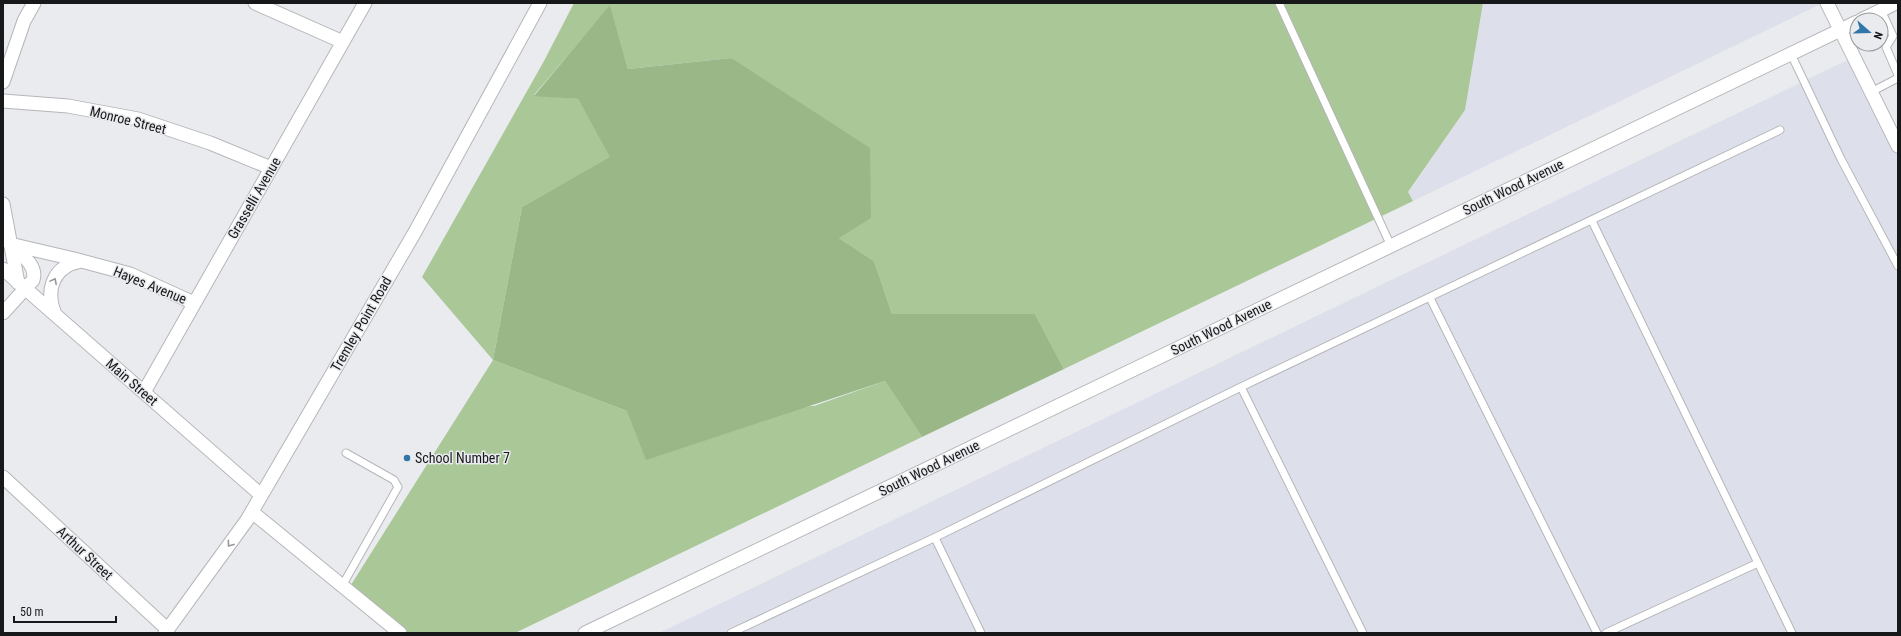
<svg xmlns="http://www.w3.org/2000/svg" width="1901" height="636" viewBox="0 0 1901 636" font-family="'Roboto Condensed',sans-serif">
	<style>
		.built { fill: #dddfea }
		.green { fill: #a9c797 }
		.forest { fill: #9ab788 }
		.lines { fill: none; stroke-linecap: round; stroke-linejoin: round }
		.service-casing { stroke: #b5b6b9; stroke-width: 9 }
		.minor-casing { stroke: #b5b6b9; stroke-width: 15 }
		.service { stroke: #fff; stroke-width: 7 }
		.minor { stroke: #fff; stroke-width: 13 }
		.oneway { stroke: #979798 }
		.poi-dot { fill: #3176ab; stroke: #eaebef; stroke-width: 1.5 }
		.labels { text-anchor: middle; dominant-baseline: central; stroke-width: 3; stroke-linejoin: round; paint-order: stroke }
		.street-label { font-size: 14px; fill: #171819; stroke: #eaebef }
		.poi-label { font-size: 14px; fill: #171819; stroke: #eaebef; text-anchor: start }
	</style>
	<rect width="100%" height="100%" fill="#eaebef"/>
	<path class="built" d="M1483,3H1823L1413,201L1408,193L1465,110Z
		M1856,56L1898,142V633H659Z"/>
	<path class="green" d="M574,3H1483L1465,110L1408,192L1413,201L1064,369L1035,314H892L874,261L839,238L731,58L628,69L610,6L534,95L578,99L611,157L522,207L493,360L627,411L814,406L885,381L922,437L515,633H404L349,588L493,360L422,277L544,61Z"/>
	<path class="forest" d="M610,5L628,69L731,58L870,148L871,218L839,238L874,261L892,314H1035L1064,369L922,437L885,381L646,460L627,411L493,360L522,207L610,157L578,99L534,96Z"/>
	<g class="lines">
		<g class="service-casing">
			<path id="service" d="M1279,3L1391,246
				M1881,10L1893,36L1886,47L1898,75
				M1791,54L1841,159L1898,266
				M1871,92L1898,78
				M1592,221L1792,633
				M1430,298L1597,633
				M1241,387L1780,130
				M935,538L981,633
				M342,586L398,487L394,480L346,453
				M731,633L938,536L1241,387L1363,633
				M1606,633L1758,563"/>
		</g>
		<g class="minor-casing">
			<path id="minor" d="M255,3L343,42
				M1827,3L1898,146
				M1861,20L1896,3
				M3,82L24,21L34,3
				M3,101L68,106L138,119L210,143L271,168
				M3,204L18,283
				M10,244L74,259L130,274L194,303
				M3,269L261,495
				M3,313L33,280C38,265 20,254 10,244
				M55,314C45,290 53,266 81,261
				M144,392L365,3
				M3,477L167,629
				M252,512L400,633
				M165,633L247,520L415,232L540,3
				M585,633L1857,22"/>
		</g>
		<use href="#service" class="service"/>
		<use href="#minor" class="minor"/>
	</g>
	<defs><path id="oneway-chevron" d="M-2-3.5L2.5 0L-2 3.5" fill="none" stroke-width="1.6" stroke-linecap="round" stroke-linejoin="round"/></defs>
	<g class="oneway">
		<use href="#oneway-chevron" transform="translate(54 281) rotate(-62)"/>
		<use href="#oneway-chevron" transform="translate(230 544) rotate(126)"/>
	</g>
	<circle class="poi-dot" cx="407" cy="458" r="4"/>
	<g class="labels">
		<g class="street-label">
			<text transform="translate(128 120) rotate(14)">Monroe Street</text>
			<text transform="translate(1513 187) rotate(-26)">South Wood Avenue</text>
			<text transform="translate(254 198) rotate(-60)">Grasselli Avenue</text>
			<text transform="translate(150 285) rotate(22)">Hayes Avenue</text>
			<text transform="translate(361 324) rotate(-60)">Tremley Point Road</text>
			<text transform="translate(1221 327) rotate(-26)">South Wood Avenue</text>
			<text transform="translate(132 382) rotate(41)">Main Street</text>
			<text transform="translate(929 468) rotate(-26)">South Wood Avenue</text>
			<text transform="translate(85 553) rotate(43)">Arthur Street</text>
		</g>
		<g class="poi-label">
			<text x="415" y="458">School Number 7</text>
		</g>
	</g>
	<rect width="1901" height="636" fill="none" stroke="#171819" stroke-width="8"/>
	<g transform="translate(1869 32) rotate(110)"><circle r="19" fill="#eaebef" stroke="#969799"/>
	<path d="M0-3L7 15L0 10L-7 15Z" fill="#3176ab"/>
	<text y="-6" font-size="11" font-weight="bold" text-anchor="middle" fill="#171819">N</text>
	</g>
	<path d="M14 616v6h102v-6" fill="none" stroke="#171819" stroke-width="2"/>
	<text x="20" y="616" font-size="12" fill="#171819" stroke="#eaebef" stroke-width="3" paint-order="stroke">50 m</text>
</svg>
